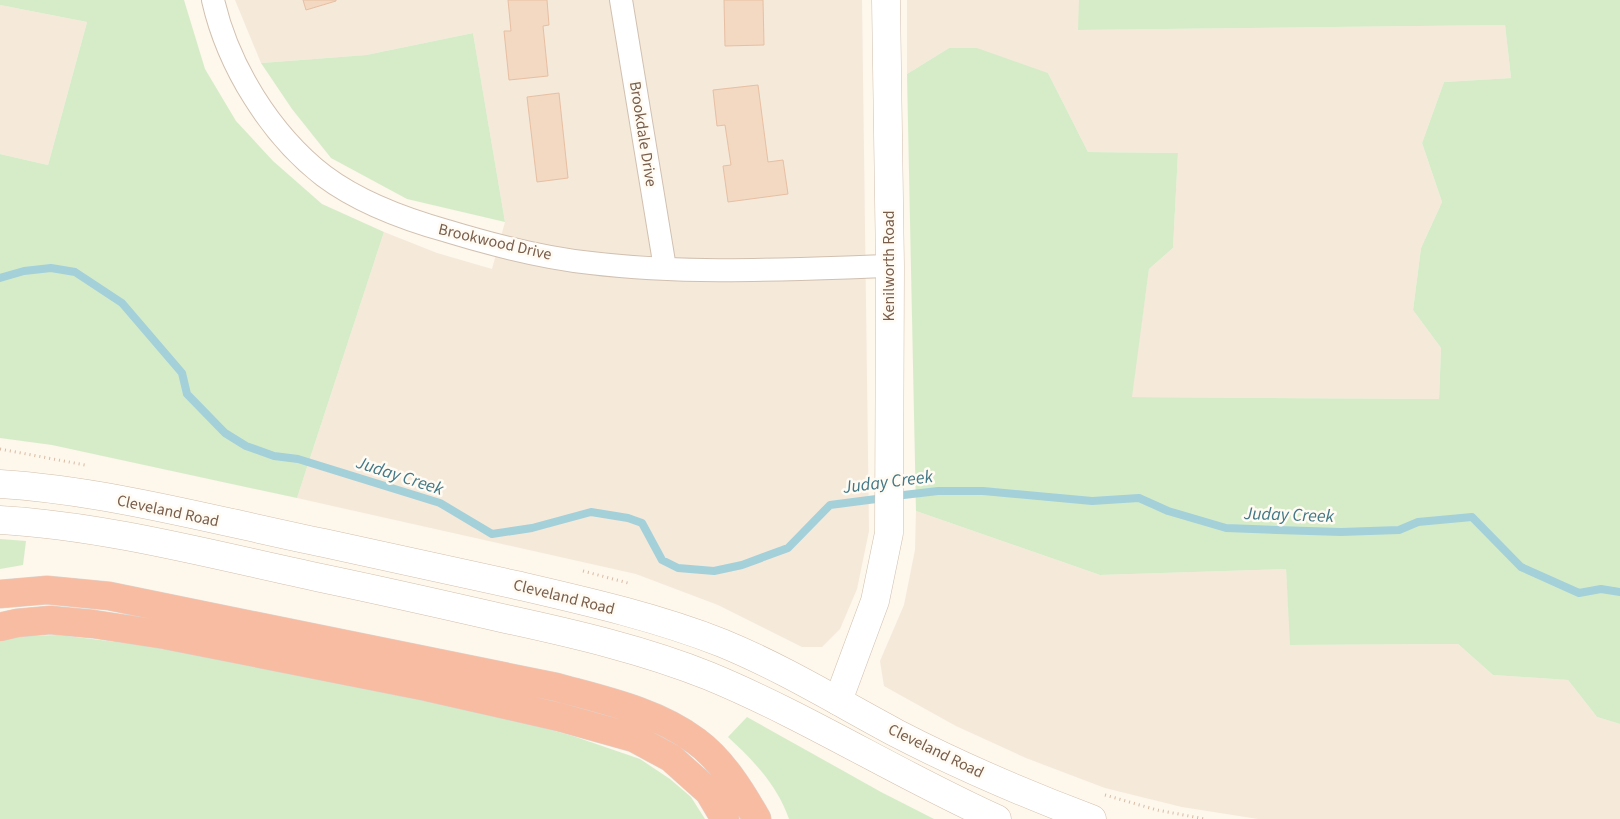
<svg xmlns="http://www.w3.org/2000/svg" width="1620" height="819" viewBox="0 0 1620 819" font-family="'Source Sans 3',sans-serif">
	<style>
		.residential { fill: #f5e9da }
		.green { fill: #d6ecc8 }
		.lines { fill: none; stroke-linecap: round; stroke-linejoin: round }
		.stream { stroke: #a4d0da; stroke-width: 8 }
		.building { fill: #f3d8c2; stroke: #e7bfa2 }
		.minor-casing { stroke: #d1c0b0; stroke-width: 24 }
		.tertiary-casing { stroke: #d1c0b0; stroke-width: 29 }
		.secondary-casing { stroke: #d4c0ad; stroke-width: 29 }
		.motorway-casing { stroke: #dcd5d0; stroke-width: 29 }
		.path { stroke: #d9bba4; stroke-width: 3; stroke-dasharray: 1 4; stroke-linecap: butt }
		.minor { stroke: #fff; stroke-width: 22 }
		.tertiary { stroke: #fff; stroke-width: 28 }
		.secondary { stroke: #fff; stroke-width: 28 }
		.motorway { stroke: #f8bca2; stroke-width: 28 }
		.labels { text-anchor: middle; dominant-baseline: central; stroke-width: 5; stroke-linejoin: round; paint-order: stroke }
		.street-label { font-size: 16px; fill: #7a5e4c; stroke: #fffbf3 }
		.water-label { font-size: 18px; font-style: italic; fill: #427887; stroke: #fffbf3 }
	</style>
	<rect width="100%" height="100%" fill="#fdf7ec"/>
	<path class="residential" d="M235,0H862L869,531L857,589L840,629L822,647H802L718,605L636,574L297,498L384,232L437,253L492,269L505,222L473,33L366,55L261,63Z
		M907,0H1079V30L1505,25L1511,78L1444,82L1422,143L1442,202L1421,248L1413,310L1441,348L1439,399L1131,397L1149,269L1173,248L1178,153L1088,152L1048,73L949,48L907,74Z
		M0,5L87,22L48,165L0,154Z
		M916,511L1100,575L1286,569L1291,645L1458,644L1493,675L1568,680L1597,717L1620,724V819H1258L1182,807L1105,788L1026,758L956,726L884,686L880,661L904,605L915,550Z"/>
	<path class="green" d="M0,0H184L205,69L236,121L273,161L322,204L384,232L297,498L52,445L0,438V154L48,165L87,22L0,5Z
		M1079,0H1620V724L1597,717L1568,680L1493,675L1458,644L1290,645L1286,569L1100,575L916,511L907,74L949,48H977L1048,73L1088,152L1178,153L1173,248L1149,269L1132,397L1439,399L1441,348L1413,310L1421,248L1442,202L1422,143L1444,82L1511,78L1505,25L1078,30Z
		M473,33L505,222L407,199L331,158L292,109L261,63L366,55Z
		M0,539L26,541L23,565L0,569Z
		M59,635L150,646L505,717L573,736L640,759L670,779L691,797L705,819H0V640L19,636Z
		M747,717L881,792L934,819H789C777,785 754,761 728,737Z"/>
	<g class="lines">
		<path class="stream" d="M0,278L24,271L51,268L75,272L122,303L182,373L187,394L225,433L246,446L274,456L298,459L440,503L492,534L532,528L591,512L628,518L642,523L662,560L678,568L714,571L742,565L788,548L830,505L884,498
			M895,496L938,491H983L1092,501L1139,498L1168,511L1226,528L1277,530L1341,532L1399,530L1418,522L1472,517L1521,567L1579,593L1601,589L1620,592"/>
	</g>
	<path class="building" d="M303,0H336V1L306,10Z
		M508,0H547L549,25L543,26L548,76L509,80L504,31H511Z
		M724,0H763L764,45L725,46Z
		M758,85L768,162L783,160L788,194L728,202L723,166L731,165L725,125L717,126L713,90Z
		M559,93L568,178L537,182L527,97Z"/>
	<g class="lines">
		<g class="minor-casing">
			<path id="minor" d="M213,0C228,66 270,134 324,176C360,203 404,219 447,231C493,245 542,258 591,263C690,275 790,269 890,266
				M621,0L665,268"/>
		</g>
		<g class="tertiary-casing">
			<path id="tertiary" d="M838,701L875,601L889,533L890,266L886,0"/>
		</g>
		<g class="secondary-casing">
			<path id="secondary" d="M0,484C109,491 217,521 324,543C388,557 452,571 516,585C585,601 656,617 722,643C783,668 838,702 896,733C960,766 1025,794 1092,819
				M0,520C106,526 217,556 321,578C383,591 445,605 506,619C575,634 644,650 709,676C808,717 899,775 997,819"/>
		</g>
		<g class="motorway-casing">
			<path id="motorway" d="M0,594L47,590L109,596L556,687C603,700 656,711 696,741C722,760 741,791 757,819
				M0,627L17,623L50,620L93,624L165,635L427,687L559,717L634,738L671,758L709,792L725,819"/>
		</g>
		<path class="path" d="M0,449L85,465
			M583,571L628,583
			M1105,795L1157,810L1205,819"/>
		<use href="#minor" class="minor"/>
		<use href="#tertiary" class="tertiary"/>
		<use href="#secondary" class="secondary"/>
		<use href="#motorway" class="motorway"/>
	</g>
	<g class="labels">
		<g class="street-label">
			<text transform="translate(643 134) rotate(81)">Brookdale Drive</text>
			<text transform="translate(495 242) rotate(13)">Brookwood Drive</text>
			<text transform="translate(889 266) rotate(-90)">Kenilworth Road</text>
			<text transform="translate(168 511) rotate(12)">Cleveland Road</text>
			<text transform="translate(564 597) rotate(14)">Cleveland Road</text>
			<text transform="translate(936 751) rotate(26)">Cleveland Road</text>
		</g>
		<g class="water-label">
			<text transform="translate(400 476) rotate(18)">Juday Creek</text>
			<text transform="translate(888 482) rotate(-7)">Juday Creek</text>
			<text transform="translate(1289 515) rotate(2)">Juday Creek</text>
		</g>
	</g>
</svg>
